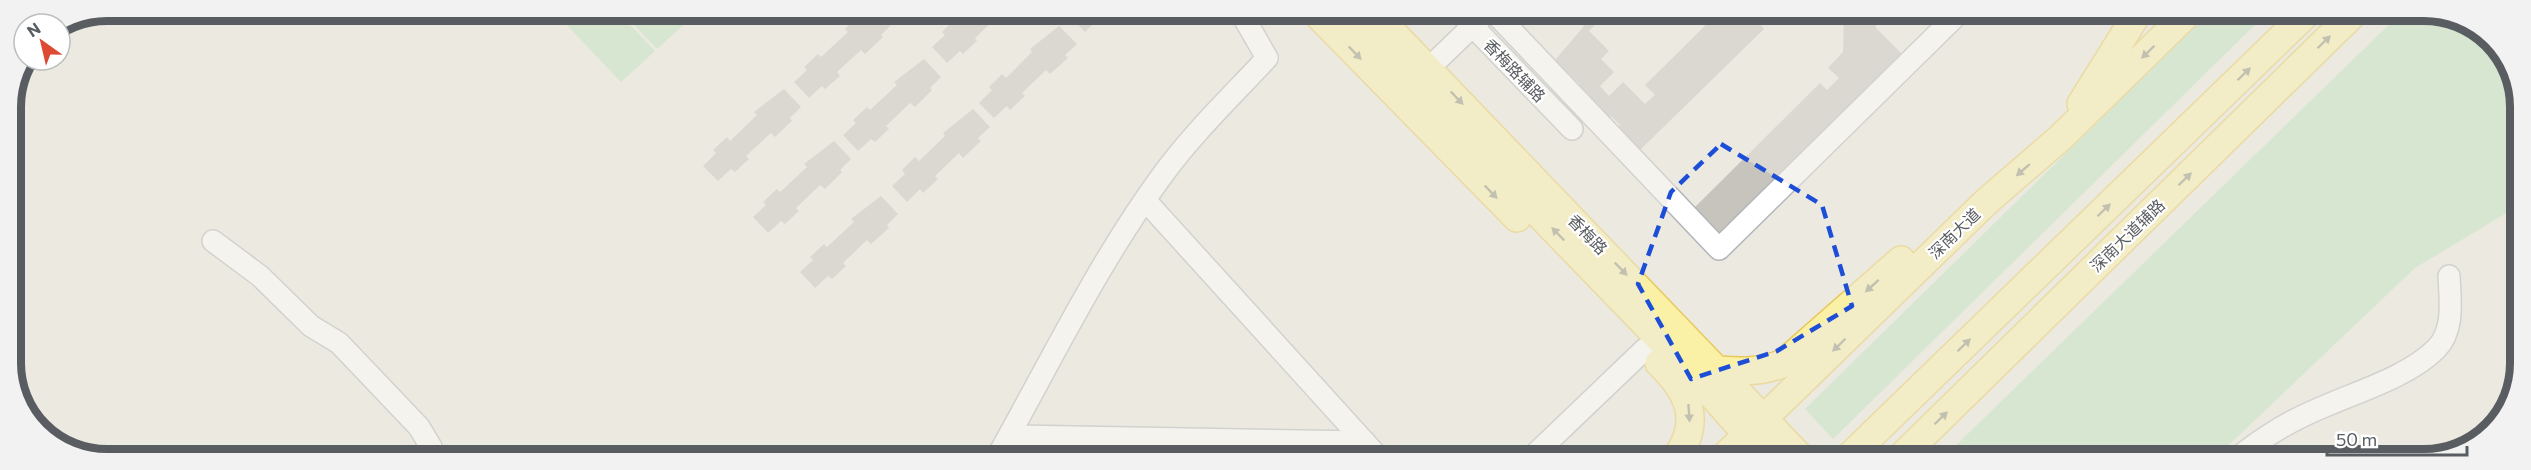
<svg xmlns="http://www.w3.org/2000/svg" width="2531" height="470" viewBox="0 0 2531 470" font-family="Commissioner,'Noto Sans SC',sans-serif">
	<style>
		.green { fill: #bde2bf }
		.building { fill: #c6c4bd }
		.lines { fill: none; stroke-linecap: round; stroke-linejoin: round }
		.minor-casing { stroke: #b3b5ba; stroke-width: 24 }
		.major-casing { stroke: #e8c85b; stroke-width: 30 }
		.minor { stroke: #fff; stroke-width: 21 }
		.major { stroke: #faf1a6; stroke-width: 27 }
		.oneway { fill: #919078 }
		.marked { fill: none; stroke: #1d4ed8; stroke-width: 4.5; stroke-dasharray: 12 8; stroke-linejoin: round }
		.labels { text-anchor: middle; dominant-baseline: central; stroke-width: 4.5; stroke-linejoin: round; paint-order: stroke }
		.street-label { font-size: 16px; fill: #595c60; stroke: #fff }
		.rim { fill: none; stroke: #595c60; stroke-width: 8 }
	</style>
	<rect width="100%" height="100%" fill="#ebe9e0"/>
	<path class="green" d="M572,11H617L655,51L621,82L562,20Z
		M621,11H684L691,18L657,49Z
		M2211,11H2269L1833,439L1805,409Z
		M2403,11H2437L2488,35L2519,88V202L2513,209L2415,268L2214,459H1942Z"/>
	<path class="building" d="M869,11H880L892,24L881,35L883,37L865,54L861,50L837,72L840,76L825,89L822,86L809,98L794,82L807,70L804,67L818,54L821,57L848,32L845,29L860,14L863,17Z
		M971,11H1012L1003,19L999,15L975,38L977,41L963,54L960,51L947,63L932,47L945,35L942,32L955,19L958,23Z
		M1076,11H1114L1102,23L1098,19L1085,32L1070,16Z
		M1569,11H1609L1589,31L1609,51L1601,59L1614,72L1600,86L1609,96L1623,82L1645,104L1655,95L1645,85L1720,11H1747L1764,29L1637,153L1614,130L1620,125L1611,116L1606,121L1574,90L1580,84L1571,76L1566,81L1557,72L1562,67L1555,60L1584,26Z
		M1844,11H1876V28L1902,54L1724,238L1694,208L1820,83L1827,90L1839,78L1828,68L1843,52Z
		M1059,26L1077,44L1065,55L1068,58L1050,74L1046,70L1022,93L1025,96L1010,110L1007,106L994,118L979,103L992,90L989,87L1002,74L1006,78L1032,52L1030,49Z
		M924,59L941,77L930,88L932,90L915,107L910,103L886,126L889,129L875,142L871,139L858,151L843,135L856,123L853,120L867,107L870,110L897,85L894,82Z
		M784,89L801,107L790,118L792,121L775,137L771,133L746,156L749,159L735,172L731,169L718,181L703,166L716,153L713,150L727,137L730,141L757,115L754,112Z
		M973,109L990,127L978,138L981,141L963,158L959,153L935,176L938,179L923,193L920,189L907,202L892,186L905,174L902,170L915,157L919,161L945,136L943,133Z
		M834,141L851,159L840,170L842,172L825,189L820,185L796,208L799,211L785,224L781,221L768,233L753,217L766,205L763,202L777,189L780,192L807,167L804,164Z
		M881,196L898,214L887,225L889,228L871,244L867,240L843,263L846,266L832,279L828,276L815,288L800,272L813,260L810,257L824,244L827,247L854,222L851,219Z"/>
	<g class="lines">
		<g class="minor-casing">
			<path id="minor" d="M1458,11L1572,129
				M1493,11L1719,249L1961,11
				M1428,69L1482,17
				M1145,200L1380,459
				M213,241L260,276L311,326L339,343L419,427L431,447L433,459
				M1009,436L1365,442
				M996,459C1050,363 1099,261 1164,173C1194,132 1232,96 1267,58L1240,11
				M1530,459L1645,349
				M2236,459C2267,434 2293,419 2330,404C2363,390 2410,375 2436,349C2455,330 2450,300 2449,276"/>
		</g>
		<g class="major-casing">
			<path id="major" d="M1314,11L1517,218
				M1342,11L1686,366L1769,459
				M1372,11L1802,459
				M2081,104L2139,11
				M1659,363C1689,392 1703,422 1675,459
				M1710,369C1735,372 1760,373 1784,363L1901,260
				M1722,459L1986,202L2060,138L2190,11
				M1847,459L2309,11
				M1899,459L2356,11"/>
		</g>
		<use href="#minor" class="minor"/>
		<use href="#major" class="major"/>
	</g>
	<defs><path id="oneway-solid" d="M-6-.8H1V-3.2L6.5 0L1 3.2V.8H-6Z" transform="scale(1.5)"/></defs>
	<g class="oneway">
		<use href="#oneway-solid" transform="translate(2324 42) rotate(-44)"/>
		<use href="#oneway-solid" transform="translate(2148 52) rotate(136)"/>
		<use href="#oneway-solid" transform="translate(1355 53) rotate(46)"/>
		<use href="#oneway-solid" transform="translate(2244 74) rotate(-44)"/>
		<use href="#oneway-solid" transform="translate(1457 98) rotate(46)"/>
		<use href="#oneway-solid" transform="translate(2023 170) rotate(139)"/>
		<use href="#oneway-solid" transform="translate(2185 179) rotate(-44)"/>
		<use href="#oneway-solid" transform="translate(1491 192) rotate(46)"/>
		<use href="#oneway-solid" transform="translate(2104 210) rotate(-44)"/>
		<use href="#oneway-solid" transform="translate(1558 234) rotate(-134)"/>
		<use href="#oneway-solid" transform="translate(1621 269) rotate(46)"/>
		<use href="#oneway-solid" transform="translate(1872 286) rotate(138)"/>
		<use href="#oneway-solid" transform="translate(1839 345) rotate(136)"/>
		<use href="#oneway-solid" transform="translate(1964 345) rotate(-44)"/>
		<use href="#oneway-solid" transform="translate(1689 413) rotate(86)"/>
		<use href="#oneway-solid" transform="translate(1941 418) rotate(-44)"/>
	</g>
	<path d="M0 0H2531V470H0ZM1721,144L1822,205L1852,306L1777,351L1691,379L1638,284L1671,192Z" fill="#ebe9e0" fill-opacity=".55" fill-rule="evenodd"/>
	<path class="marked" d="M1721,144L1822,205L1852,306L1777,351L1691,379L1638,284L1671,192Z"/>
	<g class="labels">
		<g class="street-label">
			<text transform="translate(1515 70) rotate(46)">香梅路辅路</text>
			<text transform="translate(1954 233) rotate(-44)">深南大道</text>
			<text transform="translate(1588 234) rotate(46)">香梅路</text>
			<text transform="translate(2127 235) rotate(-44)">深南大道辅路</text>
		</g>
	</g>
	<path d="M0 0H2531V470H0ZM107 21H2424A86 86 0 0 1 2510 107V363A86 86 0 0 1 2424 449H107A86 86 0 0 1 21 363V107A86 86 0 0 1 107 21Z" fill="#f2f2f2" fill-rule="evenodd"/>
	<path class="rim" d="M107 21H2424A86 86 0 0 1 2510 107V363A86 86 0 0 1 2424 449H107A86 86 0 0 1 21 363V107A86 86 0 0 1 107 21Z"/>
	<g transform="translate(42 42) rotate(326)"><circle r="28" fill="#ffffff" stroke="#bdbebf" stroke-width="1.5"/>
	<path d="M0-4.5L10 22L0 15L-10 22Z" fill="#de4932"/>
	<text y="-9" font-size="16" font-weight="bold" text-anchor="middle" fill="#595c60">N</text>
	</g>
	<path d="M2327 446v9h140v-9" fill="none" stroke="#595c60" stroke-width="3"/>
	<text x="2336" y="446" font-size="18" fill="#595c60" stroke="#ffffff" stroke-width="4.5" paint-order="stroke">50 m</text>
</svg>
